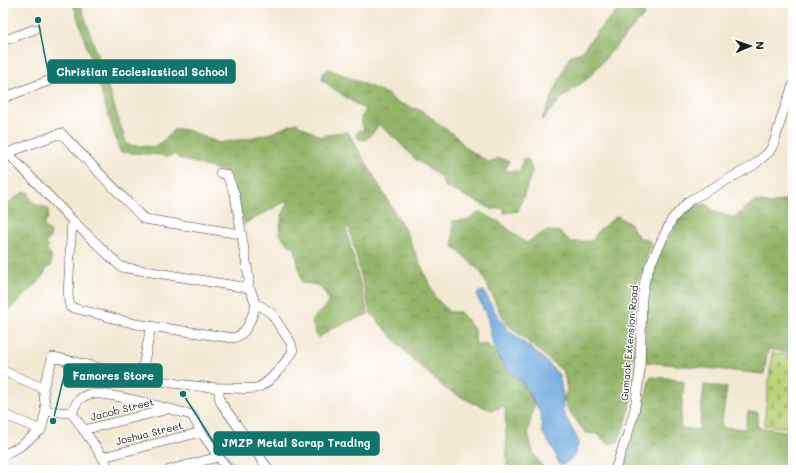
<svg xmlns="http://www.w3.org/2000/svg" width="796" height="473" viewBox="0 0 796 473" font-family="Mali,sans-serif">
	<style>
		.forest { fill: url(#forest-crowns); stroke: #576842 }
		.cemetery { fill: url(#cemetery-stones); stroke: #6a784a }
		.water { fill: #6ea9de; stroke: #45627d }
		.lines { fill: none; stroke-linecap: round; stroke-linejoin: round }
		.stream { stroke: #6ea9de; stroke-width: 2 }
		.minor-casing { stroke: #3c3b37; stroke-width: 10 }
		.minor { stroke: #fff; stroke-width: 9 }
		.labels { text-anchor: middle; dominant-baseline: central; stroke-width: 3; stroke-linejoin: round; paint-order: stroke }
		.street-label { font-size: 10px; fill: #1c1c1c; stroke: #fff }
		.leader { fill: none; stroke: #0f766e; stroke-width: 1.5 }
		.callout-dot { fill: #0f766e; stroke: #fff; stroke-width: 1.5 }
		.callout { fill: #0f766e; stroke: #0f766e; stroke-width: 1.5 }
		.callout-label { font-size: 11px; text-anchor: middle; font-weight: bold; fill: #fff }
	</style>
	<defs>
		<pattern id="forest-crowns" width="20" height="18" patternUnits="userSpaceOnUse"><rect width="20" height="18" fill="#92b568"/><path d="M2 6a3 3 0 1 1 6 0M12 15a3 3 0 1 1 6 0" fill="none" stroke="#769255"/></pattern>
		<pattern id="cemetery-stones" width="16" height="16" patternUnits="userSpaceOnUse"><rect width="16" height="16" fill="#b9d378"/><path d="M2 7V4a2 2 0 0 1 4 0v3zM10 15v-3a2 2 0 0 1 4 0v3z" fill="#9eb567"/></pattern>
	</defs>
	<rect width="100%" height="100%" fill="#fff"/>
	<filter id="ink" filterUnits="userSpaceOnUse"><feTurbulence type="fractalNoise" baseFrequency=".025" numOctaves="2"/><feDisplacementMap in="SourceGraphic" scale="8" xChannelSelector="R" yChannelSelector="G"/><feConvolveMatrix kernelMatrix="1 2 1 2 8 2 1 2 1" color-interpolation-filters="sRGB"/></filter>
	<filter id="wash" filterUnits="userSpaceOnUse"><feTurbulence type="fractalNoise" baseFrequency=".012" numOctaves="4" result="noise"/><feDisplacementMap in="SourceGraphic" scale="16" xChannelSelector="R" yChannelSelector="G"/><feGaussianBlur stdDeviation="0.9" result="paint"/><feColorMatrix in="noise" values="0 0 0 0 0 0 0 0 0 0 0 0 0 0 0 0 0 1.4 0 .05"/><feComposite in="paint" operator="in"/></filter>
	<g filter="url(#wash)">
		<rect width="100%" height="100%" fill="#f2e9d2"/>
		<path class="forest" d="M73,3H80L127,145L155,147L170,135L173,130L178,129L190,131L219,143L245,139L271,133L296,123L321,137L334,133L348,132L406,232L435,297L449,312H460L474,329L476,345L487,344L498,355L503,366L522,382L534,404L528,432L533,453L545,470H508L507,469L505,406L492,410L473,403L446,389L411,358L370,312L349,227L346,228L348,238L368,314L334,327L318,338L312,322C316,312 324,311 329,301C324,287 316,283 302,283L295,249L286,242L279,233L282,216L290,199L244,224L229,173L178,158L176,154L166,157L162,155L120,152Z
			M621,3H647L643,17L637,23L587,79L561,99L542,120L570,56L581,52L602,26L621,8Z
			M329,69L387,94L396,102L422,111L457,137L467,149L490,163L499,158L509,161L505,171H520L523,159L529,160L532,172L518,211L504,213V208L492,209L444,186L441,177L415,159L396,139L378,124L374,132L365,140L359,139L356,135L360,130L364,132L361,118L366,110L348,99L322,80L323,73Z
			M26,192L29,193L30,198L37,205L48,208V217L44,225L45,228L49,230L51,234L50,238L45,244L47,246V250C52,255 52,259 51,266L47,268L39,282L8,311L3,312V208C11,202 18,194 26,192Z
			M793,198V353L768,349L764,374L646,362L645,319L648,284L662,250L679,220L693,207L706,204L715,212L734,218L754,201L771,204Z
			M480,212L499,222L526,243L546,231L560,232L571,242L592,241L600,229L617,216L630,224L639,238L647,239L652,244L638,280L633,298V344L631,400L627,418L618,442L608,444L597,434L586,433L568,410L564,399L567,390L564,372L507,324L499,310L481,272L453,246V221L467,220Z
			M650,377L667,378L684,382L680,428L699,430L704,385L727,387L721,427L745,429L748,412L758,413L757,427L793,432V470H623L643,407Z"/>
		<path class="cemetery" d="M772,353L793,355V428L764,425Z"/>
		<path class="water" d="M484,291L494,310L507,329L544,359L559,375L563,396V412L579,442L574,456L563,465L559,464L555,453L542,431L541,414L522,382L503,366L493,345L487,316L477,296L479,292Z"/>
		<g class="lines">
			<path class="stream" d="M193,406L237,470"/>
		</g>
	</g>
	<g filter="url(#ink)">
		<g class="lines">
			<g class="minor-casing">
				<path id="minor" d="M3,41L35,29
					M3,98L88,66
					M3,148L72,220L121,267L248,288L251,291L256,305L261,306L271,313L291,343L293,352C285,362 269,385 256,388C249,389 239,388 232,388C171,388 111,370 53,357L43,388L46,411L41,430L19,447L3,455
					M7,153L61,133L144,219L241,234
					M220,173L227,175L235,195L249,279L248,288
					M72,220L68,295L70,307L136,324L233,338C248,334 251,318 256,305
					M3,371L43,388
					M141,376L151,327
					M219,388V396L221,403L269,470
					M46,411L72,413
					M72,413C75,405 78,398 87,395C101,389 173,410 192,415L201,432L228,470
					M72,413C84,432 100,449 109,470
					M3,414L41,430
					M83,430L165,410
					M103,457L201,432
					M169,470L218,457
					M615,470L628,433L635,408L640,370L642,298L645,279L650,265L672,219L689,201L754,165L769,152L774,143L782,116L793,85"/>
			</g>
			<use href="#minor" class="minor"/>
		</g>
	</g>
	<g class="labels">
		<g class="street-label">
			<text transform="translate(629 343) rotate(-85)">Gumaok Extension Road</text>
			<text transform="translate(122 409) rotate(-14)">Jacob Street</text>
			<text transform="translate(149 433) rotate(-14)">Joshua Street</text>
		</g>
	</g>
	<path class="leader" d="M38 20L48 72M53 421L64 376M183 394L214 443"/>
	<g class="callout-dot">
		<circle cx="38" cy="20" r="4"/>
		<circle cx="53" cy="421" r="4"/>
		<circle cx="183" cy="394" r="4"/>
	</g>
	<g class="callout">
		<rect x="48" y="60" width="187" height="23" rx="4"/>
		<rect x="64" y="364" width="98" height="23" rx="4"/>
		<rect x="214" y="432" width="165" height="23" rx="4"/>
	</g>
	<g class="callout-label">
		<text x="142" y="76">Christian Ecclesiastical School</text>
		<text x="113" y="380">Famores Store</text>
		<text x="296" y="447">JMZP Metal Scrap Trading</text>
	</g>
	<rect width="796" height="473" fill="none" stroke="#fff" stroke-width="16"/>
	<g transform="translate(750 46) rotate(88)" stroke="#ffffff" stroke-width="3" paint-order="stroke">
	<path d="M0-3L7 15L0 10L-7 15Z" fill="#1c1c1c"/>
	<text y="-6" font-size="11" font-weight="bold" text-anchor="middle" fill="#1c1c1c">N</text>
	</g>
</svg>
